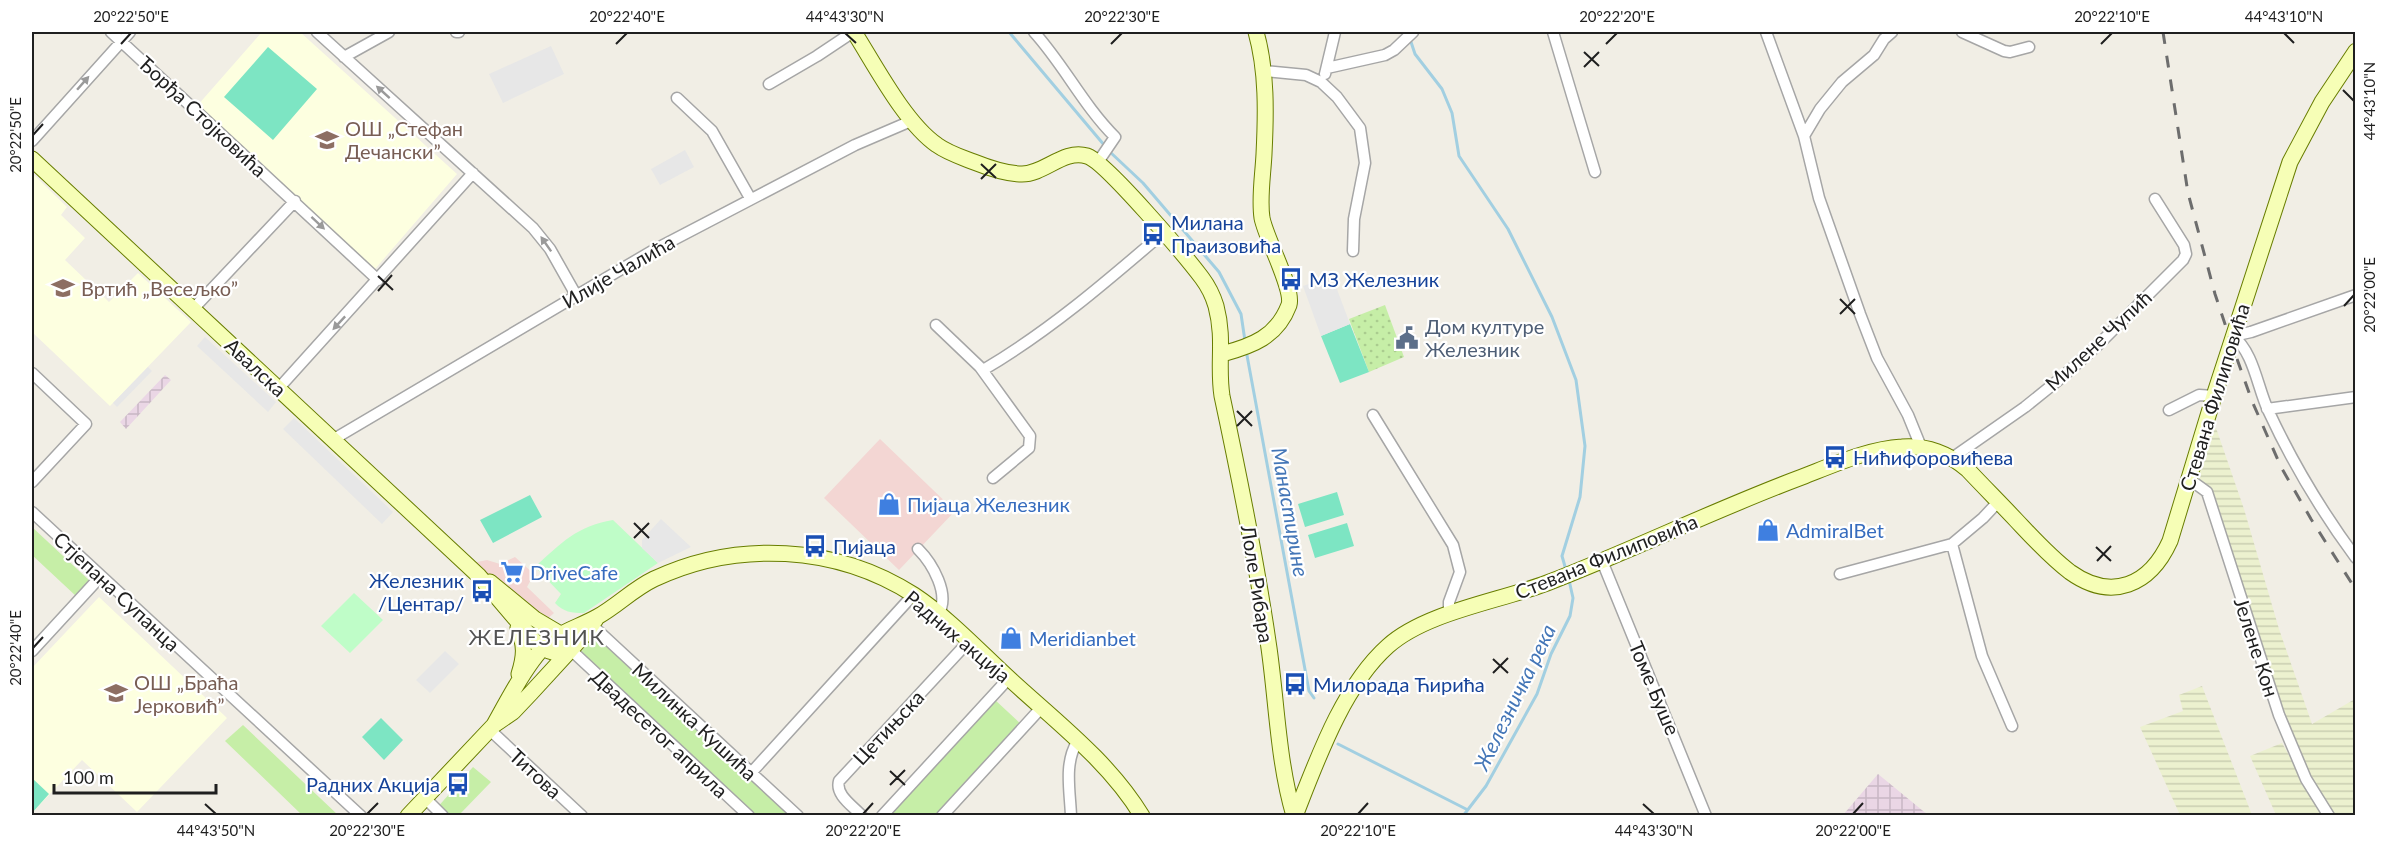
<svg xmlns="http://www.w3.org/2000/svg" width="2387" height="847" viewBox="0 0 2387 847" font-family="Lato,sans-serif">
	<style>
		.commercial { fill: #f3d6d3 }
		.industrial { fill: url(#industrial-grid) }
		.education { fill: #fdffe0 }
		.farmland { fill: url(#farmland-rules) }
		.grass { fill: #c6eea7 }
		.park { fill: #bffdc8 }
		.garden { fill: url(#garden-dots) }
		.pitch { fill: #7de5c3 }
		.parking { fill: #e7e7e7 }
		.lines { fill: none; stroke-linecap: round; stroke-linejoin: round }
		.stream { stroke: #a2cfe1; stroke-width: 3 }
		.street-casing { stroke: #a6a6a6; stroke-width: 13 }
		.secondary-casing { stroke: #687d00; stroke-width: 17 }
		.street { stroke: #fff; stroke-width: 10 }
		.secondary { stroke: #f6feb6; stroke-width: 15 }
		.rail { stroke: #6d6d6d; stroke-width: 3; stroke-dasharray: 12 12; stroke-linecap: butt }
		.oneway { fill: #9a9a9a }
		.ticks { fill: none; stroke: #1f1f1f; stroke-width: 2 }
		.labels { text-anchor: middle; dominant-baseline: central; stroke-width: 4.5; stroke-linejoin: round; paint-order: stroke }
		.street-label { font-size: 20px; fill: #1f1f1f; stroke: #fff }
		.education-label { font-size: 20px; fill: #785e54; stroke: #fff; text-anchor: start }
		.transit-label { font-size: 20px; fill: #164399; stroke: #fff; text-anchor: start }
		.service-label { font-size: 20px; fill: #4e5e75; stroke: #fff; text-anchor: start }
		.shop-label { font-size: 20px; fill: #366cbe; stroke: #fff; text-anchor: start }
		.water-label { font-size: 21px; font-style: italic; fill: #4476b7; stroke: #fff }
		.quarter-label { font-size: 22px; letter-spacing: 1.5px; fill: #525252; stroke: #fff }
		.neatline { fill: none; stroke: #1f1f1f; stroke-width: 2 }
		.ticks-label { font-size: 15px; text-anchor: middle; fill: #1f1f1f }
	</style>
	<defs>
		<pattern id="industrial-grid" width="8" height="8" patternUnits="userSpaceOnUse" patternTransform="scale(1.5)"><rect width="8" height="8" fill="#ead6e5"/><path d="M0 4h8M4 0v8" fill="none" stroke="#c8b7c4"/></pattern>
		<pattern id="farmland-rules" width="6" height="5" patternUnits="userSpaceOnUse" patternTransform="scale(1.5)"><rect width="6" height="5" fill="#ecf1cf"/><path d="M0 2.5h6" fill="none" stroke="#caceb1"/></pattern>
		<pattern id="garden-dots" width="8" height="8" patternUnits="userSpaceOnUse" patternTransform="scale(1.5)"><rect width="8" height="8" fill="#c6eea7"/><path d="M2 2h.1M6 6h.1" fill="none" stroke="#aacc8f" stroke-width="1.8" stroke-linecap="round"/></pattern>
	</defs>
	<rect width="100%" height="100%" fill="#f1eee5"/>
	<path class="commercial" d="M880,439L955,511L899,570L824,498Z
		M515,557L534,574L527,587L554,613L546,620L510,595L472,563L487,560L500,564Z"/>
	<path class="industrial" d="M165,375L171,380L126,429L120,422Z
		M1878,774L1928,815H1843Z"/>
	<path class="education" d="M262,32H300L457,174L375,269L197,106Z
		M32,173L67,207L61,215L85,238L65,260L109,302L138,273L191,322L110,406L32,332Z
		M99,597L227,718L137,812L82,760L32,813V668Z"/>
	<path class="farmland" d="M2205,423L2215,425L2244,509L2279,629L2312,724L2355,699V815H2335L2300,758L2288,728L2212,489L2190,475Z
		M2202,686L2252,815H2180L2140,727L2183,711L2179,695Z
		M2282,743L2323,815H2276L2250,756Z"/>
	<path class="grass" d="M32,527L91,582L77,597L32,555Z
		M597,634L793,815H755L579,654Z
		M994,699L1022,725L938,815L889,816Z
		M243,725L338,815H302L225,741Z
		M473,767L491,782L459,815H443L436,809Z"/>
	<path class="park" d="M613,520L658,563L584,613C572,613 563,612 555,603L561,594L535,567C561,543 577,526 613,520Z
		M354,593L383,620L350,653L321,626Z"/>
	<path class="garden" d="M1385,305L1404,357L1369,372L1349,319Z"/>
	<path class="pitch" d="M268,47L317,89L273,140L224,97Z
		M1350,324L1369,372L1340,383L1321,336Z
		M1337,492L1344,515L1305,527L1298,504Z
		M530,495L542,517L493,543L480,520Z
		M1347,523L1354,546L1315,558L1308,535Z
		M381,718L403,740L384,760L362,737Z
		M32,778L49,794L32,813Z"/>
	<path class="parking" d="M551,46L564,74L503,103L489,74Z
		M685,150L694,167L660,185L651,169Z
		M1332,276L1350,324L1321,336L1303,286Z
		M205,337L276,402L268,412L197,346Z
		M148,367L152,371L117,407L113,403Z
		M294,418L393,512L382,524L283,429Z
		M661,519L691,547L658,563L642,548V540Z
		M445,651L459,664L430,693L416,680Z"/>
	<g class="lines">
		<path class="stream" d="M1009,32L1110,152L1143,183L1219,272L1241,314L1245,341
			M1410,39L1415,54L1442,89L1452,113L1459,156L1508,229L1552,317L1576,380L1585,446L1580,497L1562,556L1566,570
			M1246,350L1309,691L1314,698
			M1338,744L1466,809
			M1463,816L1486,786L1537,694L1551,654L1570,616L1573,598L1569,580"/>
		<g class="street-casing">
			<path id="street" d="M111,32L378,280
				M317,32L533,228L550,249L576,295
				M456,32H459
				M1034,32C1064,65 1083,105 1115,137L1098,162
				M1553,32L1595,172
				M1766,32L1804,136L1819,198L1860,314L1877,358L1908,415L1921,447
				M1962,32L2004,51L2010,52L2029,47
				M344,57L389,32
				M1327,68L1385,55L1394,50L1413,32
				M1264,71L1306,75L1321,82L1337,97L1360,128L1365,163L1354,219L1353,251
				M1325,74L1335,32
				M769,84L817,56L853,32
				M677,98L712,131L750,198
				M1804,136L1820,109L1842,82L1874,55L1884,39L1892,32
				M32,141L130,32
				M193,309L295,201
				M936,325L980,367L1030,436L1029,448L993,478
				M2233,336C2254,353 2257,386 2268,410C2292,462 2322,512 2356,558
				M2233,336L2251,332L2356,295
				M983,370C1048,332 1106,282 1163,233
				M32,373L86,424L32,482
				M279,388L473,173
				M2267,409L2356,397
				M2169,410L2199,395L2214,396
				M1373,415L1453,545L1460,572L1449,602V615
				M334,439L652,251L855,145L911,121
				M1952,458L2025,407L2061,378L2097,346L2183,260L2186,254L2184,245L2155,199
				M2189,479L2207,492L2279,715L2306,779L2329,816
				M32,512L361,816
				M1952,544L1982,656L2012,726
				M918,549C932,563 951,595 938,614
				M1602,561L1706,816
				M1840,574L1952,544L1983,518L1998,502
				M593,626L798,816
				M571,650L749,816
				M32,651L101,576
				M490,730L582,816
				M751,773L913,595
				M425,798L443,816
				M862,816C853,806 835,795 839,781L969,641
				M882,816L1009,678
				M942,816L1041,708
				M1071,816C1070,790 1064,764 1077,742"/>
		</g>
		<g class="secondary-casing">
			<path id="secondary" d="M854,32C875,65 905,123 937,145C948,153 961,157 974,162C989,168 1006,174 1022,174C1045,174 1063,149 1087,156C1105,161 1187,258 1202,278C1208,286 1213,296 1216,306C1225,340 1217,364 1222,396C1240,480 1257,564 1269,648C1277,705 1278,761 1294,816
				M32,159L479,576L537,644C546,651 557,655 569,652
				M1222,354C1252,346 1277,337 1289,305C1294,289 1266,239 1262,218C1259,198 1263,175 1264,154C1266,114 1267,71 1256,32
				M490,582L535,619L557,632L565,641
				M518,628C525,645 525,655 519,674
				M494,725C507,702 531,654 553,639C566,630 583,625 597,617C617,606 633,589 654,579C737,540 836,545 914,595C950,619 981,653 1013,682C1058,723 1110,763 1142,816
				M408,816L494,725L513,712L531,693L587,632L596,619
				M1295,816C1317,760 1343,686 1388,646C1426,612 1500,601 1547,583C1633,550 1716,509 1802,477C1833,465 1868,449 1902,447C1926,445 1950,454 1968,470C1984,487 2000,503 2016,520C2033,538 2050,557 2070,572C2112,602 2150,585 2170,541L2214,396L2290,162L2322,102L2356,51"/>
		</g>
		<use href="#street" class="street"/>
		<use href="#secondary" class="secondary"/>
		<path class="rail" d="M2163,32L2188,193L2215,294L2231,342L2252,401L2281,467L2311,519L2356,590"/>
	</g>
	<defs><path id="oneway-solid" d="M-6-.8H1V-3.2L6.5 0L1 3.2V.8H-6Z" transform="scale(1.5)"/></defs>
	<g class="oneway">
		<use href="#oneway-solid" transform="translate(83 83) rotate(-49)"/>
		<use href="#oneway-solid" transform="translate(383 92) rotate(-138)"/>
		<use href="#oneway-solid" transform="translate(318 223) rotate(43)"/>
		<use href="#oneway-solid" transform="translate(546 244) rotate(-125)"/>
		<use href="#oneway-solid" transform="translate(339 323) rotate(133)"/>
	</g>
	<path class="ticks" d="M845,33L856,43M2284,33L2294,43M121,44L131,33M616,44L627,33M1111,44L1122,33M1606,44L1617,33M2101,44L2112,33M1584,52L1599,66M1584,67L1599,52M2343,90L2354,101M33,135L43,124M981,164L996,178M981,179L996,164M378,276L393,290M378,291L392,275M1840,299L1855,314M2344,306L2354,295M1840,314L1855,299M1237,411L1252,426M1237,426L1252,411M634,523L649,538M634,538L649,523M2096,547L2111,561M2097,561L2111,546M33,648L43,637M1493,659L1508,673M1493,673L1508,658M890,771L905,785M890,785L905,770M205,804L216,814M1643,804L1654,814M367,814L378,803M863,814L873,803M1358,814L1368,803M1853,814L1863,803"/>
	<defs>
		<g id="school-bare" transform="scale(1.8)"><path d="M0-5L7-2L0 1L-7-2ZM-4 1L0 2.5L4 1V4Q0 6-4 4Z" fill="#8d6e63" stroke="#fff" stroke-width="2.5" paint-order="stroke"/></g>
		<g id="bus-bare" transform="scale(1.8)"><path d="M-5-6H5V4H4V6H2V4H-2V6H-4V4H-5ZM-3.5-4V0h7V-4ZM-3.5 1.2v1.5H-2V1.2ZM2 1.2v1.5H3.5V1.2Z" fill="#1a4fb4" stroke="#fff" stroke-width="2.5" paint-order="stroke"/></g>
		<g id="civic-bare" transform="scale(1.8)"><path d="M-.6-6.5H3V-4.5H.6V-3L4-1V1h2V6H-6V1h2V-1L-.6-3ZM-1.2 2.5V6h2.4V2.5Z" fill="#5c6f8a" stroke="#fff" stroke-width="2.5" paint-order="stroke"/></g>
		<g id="shop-bare" transform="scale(1.8)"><path d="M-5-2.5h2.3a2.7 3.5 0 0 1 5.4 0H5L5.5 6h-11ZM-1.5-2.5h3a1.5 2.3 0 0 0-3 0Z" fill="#3f7fe0" stroke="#fff" stroke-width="2.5" paint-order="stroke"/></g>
		<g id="supermarket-bare" transform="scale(1.8)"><path d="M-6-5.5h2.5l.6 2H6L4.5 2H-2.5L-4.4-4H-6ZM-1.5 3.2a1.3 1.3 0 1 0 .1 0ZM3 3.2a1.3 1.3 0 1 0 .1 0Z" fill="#3f7fe0" stroke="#fff" stroke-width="2.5" paint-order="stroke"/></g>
	</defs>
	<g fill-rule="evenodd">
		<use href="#school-bare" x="327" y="140"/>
		<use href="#bus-bare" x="1153" y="234"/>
		<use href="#bus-bare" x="1291" y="279"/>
		<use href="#school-bare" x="63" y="288"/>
		<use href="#civic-bare" x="1407" y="338"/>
		<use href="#bus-bare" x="1835" y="457"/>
		<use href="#shop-bare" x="889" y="504"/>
		<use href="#shop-bare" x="1768" y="530"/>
		<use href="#bus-bare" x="815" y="546"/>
		<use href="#supermarket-bare" x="512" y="572"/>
		<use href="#bus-bare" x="482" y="591"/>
		<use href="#shop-bare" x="1011" y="638"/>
		<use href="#bus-bare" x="1295" y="684"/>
		<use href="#school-bare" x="116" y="693"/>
		<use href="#bus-bare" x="458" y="784"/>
	</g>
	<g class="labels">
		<g class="street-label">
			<text transform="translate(203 116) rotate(43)">Ђорђа Стојковића</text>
			<text transform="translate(618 271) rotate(-30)">Илије Чалића</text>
			<text transform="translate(2098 340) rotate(-43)">Милене Чупић</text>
			<text transform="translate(256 367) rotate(43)">Авалска</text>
			<text transform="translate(2214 397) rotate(-73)">Стевана Филиповића</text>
			<text transform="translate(1606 556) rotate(-22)">Стевана Филиповића</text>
			<text transform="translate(1258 584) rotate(81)">Лоле Рибара</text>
			<text transform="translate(117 591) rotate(43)">Стјепана Супанца</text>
			<text transform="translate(958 636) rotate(40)">Радних акција</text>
			<text transform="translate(2257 647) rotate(72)">Јелене Кон</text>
			<text transform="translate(1655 688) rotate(67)">Томе Буше</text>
			<text transform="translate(695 721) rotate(43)">Милинка Кушића</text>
			<text transform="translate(888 727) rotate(-47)">Цетињска</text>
			<text transform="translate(660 733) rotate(43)">Двадесетог априла</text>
			<text transform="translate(536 773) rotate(43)">Титова</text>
		</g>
		<g class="education-label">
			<text x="345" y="128">ОШ „Стефан<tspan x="345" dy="23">Дечански”</tspan></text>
			<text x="81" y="288">Вртић „Весељко”</text>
			<text x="134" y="682">ОШ „Браћа<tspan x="134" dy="23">Јерковић”</tspan></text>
		</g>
		<g class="transit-label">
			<text x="1171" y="222">Милана<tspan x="1171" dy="23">Праизовића</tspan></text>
			<text x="1309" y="279">МЗ Железник</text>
			<text x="1853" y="457">Нићифоровићева</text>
			<text x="833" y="546">Пијаца</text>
			<text x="464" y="580" text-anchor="end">Железник<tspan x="464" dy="23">/Центар/</tspan></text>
			<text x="1313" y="684">Милорада Ћирића</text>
			<text x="440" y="784" text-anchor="end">Радних Акција</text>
		</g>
		<g class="service-label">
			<text x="1425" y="326">Дом културе<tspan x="1425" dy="23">Железник</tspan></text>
		</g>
		<g class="shop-label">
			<text x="907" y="504">Пијаца Железник</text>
			<text x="1786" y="530">AdmiralBet</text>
			<text x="530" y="572">DriveCafe</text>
			<text x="1029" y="638">Meridianbet</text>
		</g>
		<g class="water-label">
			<text transform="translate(1291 512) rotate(80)">Манастирине</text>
			<text transform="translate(1514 697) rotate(-64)">Железничка река</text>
		</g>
		<g class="quarter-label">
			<text x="537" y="636">ЖЕЛЕЗНИК</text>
		</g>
	</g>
	<rect width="2387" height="847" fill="none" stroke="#ffffff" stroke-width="66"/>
	<path d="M54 784v9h162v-9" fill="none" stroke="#1f1f1f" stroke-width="3"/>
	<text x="63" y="784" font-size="18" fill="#1f1f1f" stroke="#ffffff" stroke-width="4.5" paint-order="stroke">100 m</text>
	<rect x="33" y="33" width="2321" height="781" class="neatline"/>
	<g class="ticks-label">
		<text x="131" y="22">20°22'50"E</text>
		<text x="627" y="22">20°22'40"E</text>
		<text x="845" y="22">44°43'30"N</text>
		<text x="1122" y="22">20°22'30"E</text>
		<text x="1617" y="22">20°22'20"E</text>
		<text x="2112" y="22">20°22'10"E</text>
		<text x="2284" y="22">44°43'10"N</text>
		<text transform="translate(2370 101) rotate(-90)" y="5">44°43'10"N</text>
		<text transform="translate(16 135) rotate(-90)" y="5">20°22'50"E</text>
		<text transform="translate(2370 295) rotate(-90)" y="5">20°22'00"E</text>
		<text transform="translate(16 648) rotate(-90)" y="5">20°22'40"E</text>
		<text x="216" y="836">44°43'50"N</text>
		<text x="367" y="836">20°22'30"E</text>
		<text x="863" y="836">20°22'20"E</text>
		<text x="1358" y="836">20°22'10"E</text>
		<text x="1654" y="836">44°43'30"N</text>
		<text x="1853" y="836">20°22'00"E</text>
	</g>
</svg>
